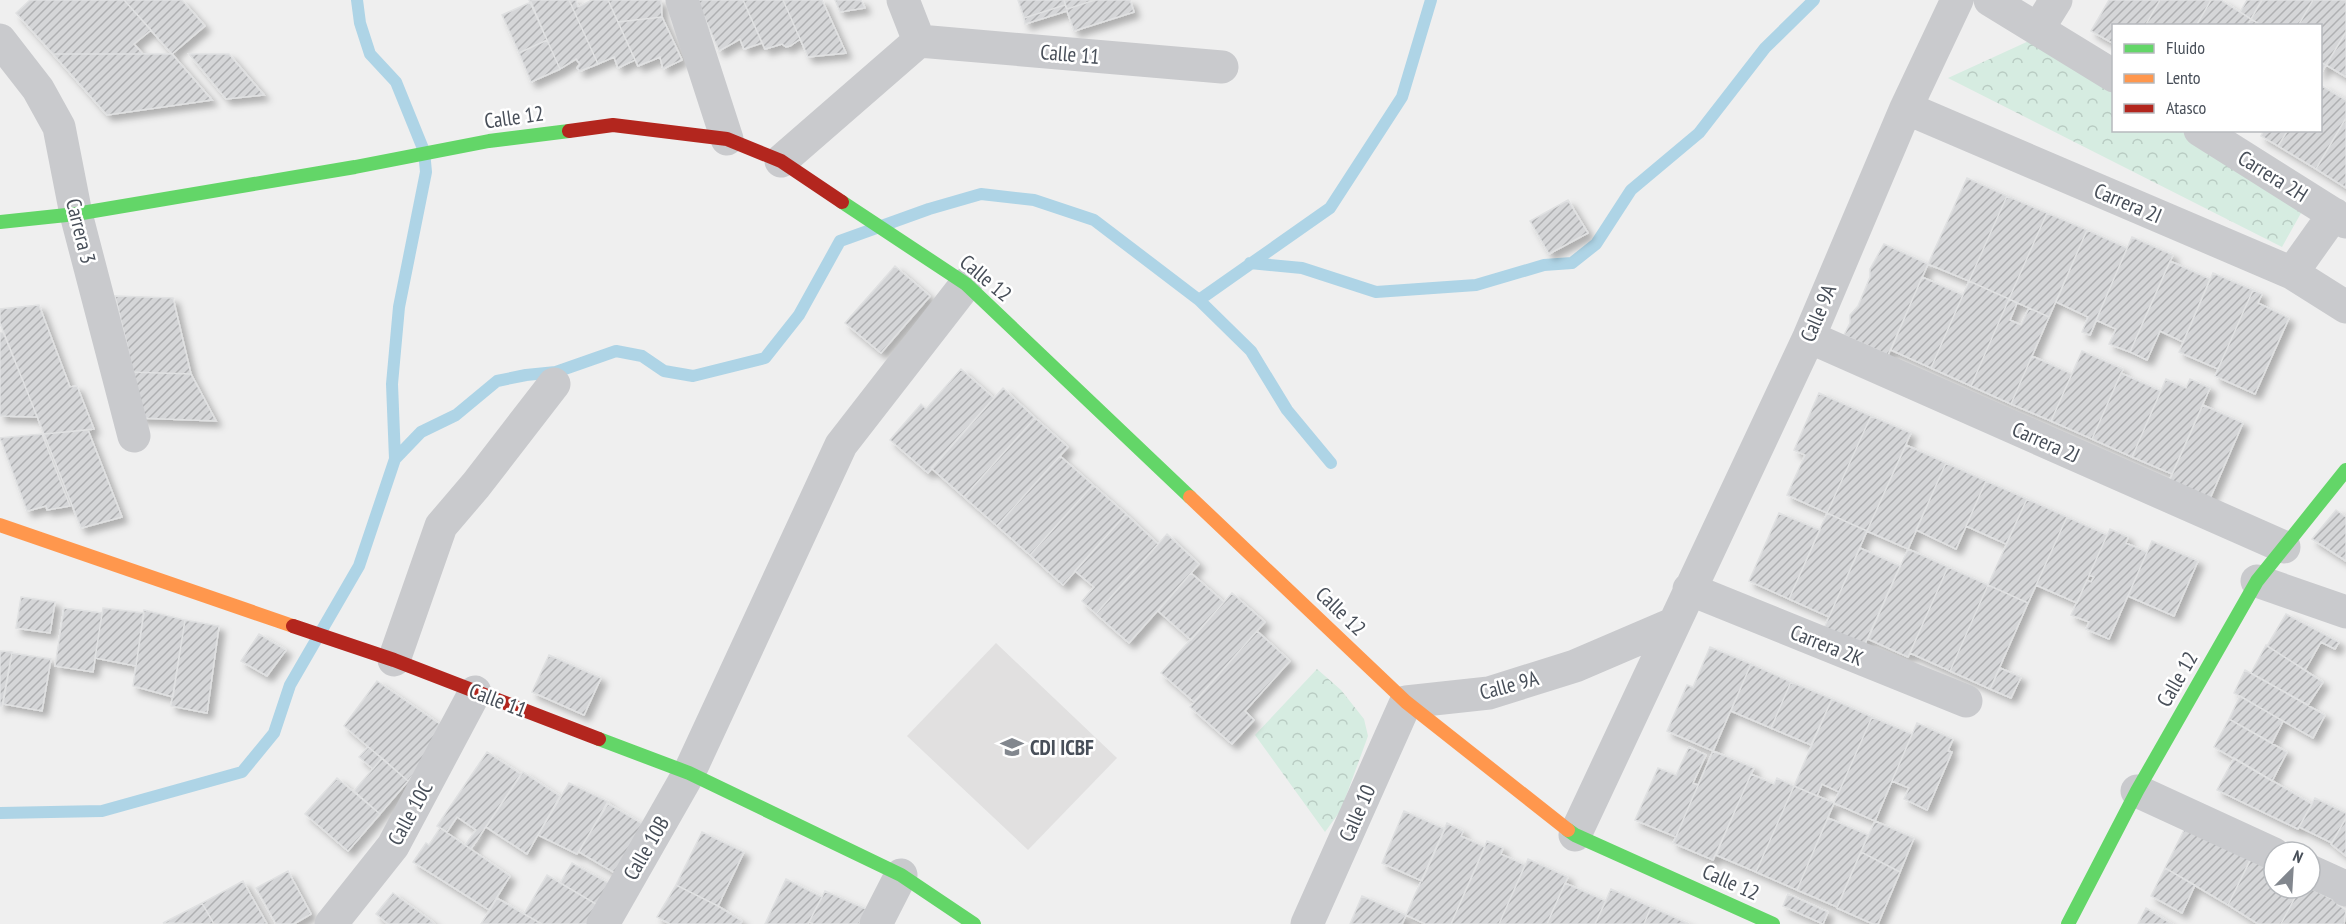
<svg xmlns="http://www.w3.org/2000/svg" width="2346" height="924" viewBox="0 0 2346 924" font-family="'PT Sans Narrow',sans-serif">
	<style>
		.education { fill: #e1e0e0 }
		.forest { fill: url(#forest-crowns) }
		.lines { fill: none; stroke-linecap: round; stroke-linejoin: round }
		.stream { stroke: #aed4e6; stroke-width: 12 }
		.building { fill: url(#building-hatch); stroke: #e0e1e2; stroke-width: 1.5; filter: url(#shadow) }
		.street { stroke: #c9cacd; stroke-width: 33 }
		.fast { stroke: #63d668; stroke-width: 14 }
		.slow { stroke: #ff974d; stroke-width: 14 }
		.jam { stroke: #b3261e; stroke-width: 14 }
		.labels { text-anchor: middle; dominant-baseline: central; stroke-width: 5; stroke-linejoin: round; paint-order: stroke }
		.street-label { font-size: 21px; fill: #484f59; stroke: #fff }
		.poi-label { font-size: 21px; font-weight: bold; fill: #484f59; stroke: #fff; text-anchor: start }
	</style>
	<defs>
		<pattern id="forest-crowns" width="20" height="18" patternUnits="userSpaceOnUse" patternTransform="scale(1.5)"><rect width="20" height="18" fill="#d6ece1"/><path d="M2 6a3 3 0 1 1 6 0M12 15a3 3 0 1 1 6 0" fill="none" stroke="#b9ccc3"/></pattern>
		<pattern id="building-hatch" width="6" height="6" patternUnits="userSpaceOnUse" patternTransform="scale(1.5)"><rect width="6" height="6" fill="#d5d6d8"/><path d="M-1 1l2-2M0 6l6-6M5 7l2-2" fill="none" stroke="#afb0b2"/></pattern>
		<filter id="shadow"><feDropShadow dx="5.5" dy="5.5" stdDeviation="3" flood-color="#0004"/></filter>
	</defs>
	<rect width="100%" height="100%" fill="#efefef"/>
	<path class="education" d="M996,643L1117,758L1028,850L907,736Z"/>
	<path class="forest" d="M2031,40L2113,90L2114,130L2180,131L2305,206L2282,247L1948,78Z
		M1317,669L1341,690L1364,719L1368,736L1341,810L1325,832L1255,735Z"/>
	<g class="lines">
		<path class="stream" d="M357,0L360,23L370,54L396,82L424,151L426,172L399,307L392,384L395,459
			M1250,263L1302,268L1376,292L1476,285L1544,265L1572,263L1596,244L1631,190L1699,133L1765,48L1814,0
			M1199,300L1330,208L1402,97L1431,0
			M0,813L102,811L242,772L274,733L290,685L359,566L395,459L421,432L456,415L497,381L526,375L556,372L616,351L642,356L664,371L693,376L765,358L799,315L840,241L929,209L981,194L1034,200L1094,220L1199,300L1251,351L1287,410L1331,463"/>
	</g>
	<path class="building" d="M30,0H124L151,30L134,44L143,54H53L16,13Z
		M124,0H182L205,26L172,54Z
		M529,0H569L598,64L580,71L577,68L580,64L576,59L560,69Z
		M569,0H576L578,7L592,0H608L635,60L618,68L614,57L598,64Z
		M608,0H661L662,17L618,22Z
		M697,0H743L762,43L744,49L740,39L719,51Z
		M743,0H783L800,39L790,46L786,47L782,44L765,49Z
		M783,0H822L846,53L808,57Z
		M835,0H861L865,8L840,12Z
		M1018,0H1064L1065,5L1024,18Z
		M1064,0H1095L1067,9Z
		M1095,0H1130L1134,12L1074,31L1067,11L1025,24L1024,18L1065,5L1067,9Z
		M2109,0H2160L2145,26H2114V44L2091,31Z
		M2160,0H2211L2196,26H2145Z
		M2211,0H2221L2251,19L2247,26H2196Z
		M2247,0H2262L2251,19L2240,12Z
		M2262,0H2313L2298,26H2262L2251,19Z
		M2313,0H2346V32L2326,65L2320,62V26H2298Z
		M531,2L547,40L519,53L502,15Z
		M662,17L682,60L663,69L660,57L638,66L618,22Z
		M2251,19L2256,22L2254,26H2247Z
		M2346,32V77L2326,65Z
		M547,40L560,69L531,82L519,53Z
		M53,54H172L212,100L107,115Z
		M189,54H229L264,95L226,99Z
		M2320,62L2326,65L2320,75Z
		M2320,85L2346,100V118L2316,169L2278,146L2288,130H2320Z
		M2346,118V188L2316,169Z
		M2288,130L2278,146L2261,136L2264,130Z
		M1967,178L2007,196L1969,281L1928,264Z
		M2007,196L2047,213L2009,299L1969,281Z
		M1568,200L1588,233L1549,254L1530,221Z
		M2047,213L2087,230L2049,317L2009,299Z
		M2087,230L2127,248L2090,335L2082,332L2088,317L2056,302Z
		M2132,237L2173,255L2130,352L2109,344L2116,329L2096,320Z
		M1884,244L1928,264L1888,355L1844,335L1850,323V315L1858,306L1870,277V269Z
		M2170,261L2210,279L2183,342L2160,331L2147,360L2130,352Z
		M895,266L930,296L881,353L845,323Z
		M2213,273L2253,290L2218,369L2179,352Z
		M1922,277L1963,295L1931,368L1891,350Z
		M1969,281L2009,299L1971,386L1931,368Z
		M2253,290L2262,294L2258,303L2289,318L2255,394L2215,376Z
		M115,296L173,298L191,374L129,372V353Z
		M2009,299L2017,303L2010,320L2021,325L2029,308L2049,317L2011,404L1971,386Z
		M39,305L70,387L77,386L94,429L44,434L0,323V309Z
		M3,332L27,391L37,417L0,416V333Z
		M2082,351L2123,369L2092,439L2051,421Z
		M2032,356L2072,374L2051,421L2011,404Z
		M961,369L994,398L928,473L890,440L921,404L926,409Z
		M129,372L191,374L216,421L140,418Z
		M2121,373L2161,391L2132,457L2092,439Z
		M2166,379L2186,388L2190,379L2210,388L2172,474L2132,457Z
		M1003,388L1035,418L964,497L931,468Z
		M1819,393L1871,416L1827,513L1787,495L1805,455L1794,450Z
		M2203,405L2243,423L2208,503L2167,486Z
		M1871,416L1911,433L1867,531L1827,513Z
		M1035,418L1068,447L997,526L964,497Z
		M88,430L122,517L81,528L44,434Z
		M42,434L70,506L47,510L46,506L27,511L0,438Z
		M1906,445L1946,463L1908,549L1867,531Z
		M1060,456L1093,485L1030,555L997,526Z
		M1946,463L1986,481L1956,549L1916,530Z
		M1986,481L2027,499L2006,544L1966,526Z
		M1093,485L1126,514L1063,585L1030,555Z
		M2027,499L2067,517L2028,603L1988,585Z
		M2336,510L2346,517V561L2312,539Z
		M1779,513L1820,530L1789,599L1749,581Z
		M1827,513L1867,531L1829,617L1789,599Z
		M1126,514L1158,544L1096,614L1082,601L1094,587L1075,571Z
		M2067,517L2107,535L2077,603L2036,585Z
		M2110,529L2128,537L2126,543L2147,552L2109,639L2086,629L2089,622L2071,615L2087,580L2091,582L2094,577L2089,575Z
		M1167,534L1199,564L1129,643L1096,614Z
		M2152,541L2198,561L2174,616L2128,596Z
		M1860,548L1900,566L1864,646L1824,628Z
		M1908,549L1948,567L1908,657L1868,639Z
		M1948,567L1988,585L1950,671L1910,653Z
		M1191,573L1224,602L1191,640L1158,611Z
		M1988,585L2028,603L1990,689L1950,671Z
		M1232,593L1265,622L1194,702L1161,673Z
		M21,597L55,602L50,633L16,628Z
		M64,608L102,613L93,672L55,666Z
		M103,608L144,613L136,666L95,658Z
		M144,610L185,620L173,697L133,686Z
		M2286,614L2339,642L2335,649L2321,642L2305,670L2267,646Z
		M185,620L219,626L207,713L171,706Z
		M1257,631L1290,661L1245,711L1254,720L1232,744L1190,707Z
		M259,634L286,650L267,676L241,661Z
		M2266,645L2323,682L2308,705L2251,673Z
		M1710,647L1751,664L1713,751L1667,731L1687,685L1693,687Z
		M0,651L12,652L2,706H0Z
		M12,653L51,659L42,711L3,704Z
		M549,655L601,678L584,715L532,692Z
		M1751,664L1791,682L1771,728L1731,711Z
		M2000,668L2021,677L2011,698L1990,689Z
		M2245,670L2325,715L2313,738L2234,693Z
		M377,681L450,731L408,781L344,726Z
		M1791,682L1832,699L1811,745L1771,728Z
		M2240,696L2283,721L2272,743L2229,719Z
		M1832,699L1872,717L1839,792L1822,784L1817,796L1794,786Z
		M1872,717L1912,734L1875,821L1834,803Z
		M2229,719L2287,752L2272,781L2214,747Z
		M1917,723L1953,739L1948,751L1952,752L1927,810L1904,799L1909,788L1892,781Z
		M368,747L382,758L373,769L359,757Z
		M1689,747L1706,755L1693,783L1698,785L1676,837L1635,820L1658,768L1676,775Z
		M1713,751L1754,768L1713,860L1673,843Z
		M487,752L521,774L471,849L465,845L476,830L457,817L447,832L437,826Z
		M382,758L408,781L380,814L354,791Z
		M2234,758L2312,804L2298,829L2217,790Z
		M523,772L560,796L527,854L486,827Z
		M1751,774L1774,784L1777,778L1794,786L1756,872L1716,855Z
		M337,778L380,814L348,851L305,814Z
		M569,783L609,802L577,854L538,835Z
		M1794,786L1834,803L1797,890L1756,872Z
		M2315,798L2346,813V818L2332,843L2299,827Z
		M607,803L648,827L620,876L579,852Z
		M1404,811L1445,829L1422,881L1382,863Z
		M1828,818L1868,835L1837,907L1797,890Z
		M2346,818V856L2331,844Z
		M1875,821L1914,838L1900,872L1861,852Z
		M1447,823L1463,831L1461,836L1485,847L1451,924H1425L1406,915Z
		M2186,826L2254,853L2228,905L2165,868Z
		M440,828L510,876L489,910L413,862L426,843L429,845Z
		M702,832L744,852L718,906L676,885Z
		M1487,841L1503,848L1501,854L1525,865L1499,924H1451Z
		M1861,852L1900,872L1878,924H1873L1837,908Z
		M2253,854L2274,865V888H2300L2281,924H2258L2228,905Z
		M1528,859L1568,877L1547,924H1499Z
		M572,863L614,886L601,907L560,883Z
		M2165,868L2195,885L2182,913L2151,896Z
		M288,871L311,914L294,924H276L256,888Z
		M547,875L601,907L591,924H542L524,914Z
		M786,879L822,897L808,924H765Z
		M243,881L267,924H214L202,903Z
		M1565,883L1606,901L1595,924H1547Z
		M676,885L718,906L742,921L740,924H670L657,917Z
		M2300,888H2310L2338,902L2337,904L2346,910L2344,924H2281Z
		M1611,889L1651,907L1644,924H1595Z
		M825,891L866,909L859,924H813L809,922Z
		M393,893L429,919L435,924H388L376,914Z
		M1788,894L1828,912L1823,924L1783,906Z
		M1362,896L1406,915L1402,924H1350Z
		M497,898L524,914L542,924H481Z
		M202,903L214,924L163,923Z
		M1651,907L1678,919L1689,924H1644Z
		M2146,908L2172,924H2138Z"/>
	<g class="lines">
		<path class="street" d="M682,0L727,139
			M903,0L919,41
			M1990,0L2114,76
			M2038,29L2056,0
			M0,40L38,89L59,127L76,214L134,436
			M919,41L1222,67
			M1906,108L2292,273L2346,307
			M2200,130L2346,222
			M781,161L919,41
			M2292,273L2334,214
			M1809,337L2284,547
			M2257,581L2346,612
			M1689,589L1966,701
			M394,660L441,526L476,485L554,384
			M2137,791L2274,854
			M1575,835L1809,337L1906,108L1957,0
			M2310,871L2343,886L2346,890
			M331,924L393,846L475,692
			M603,924L689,773L841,445L966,284
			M876,924L901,875
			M1307,924L1406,702L1489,693L1575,666L1673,624"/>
		<path class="fast" d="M842,202L966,284L1190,497
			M0,222L76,214L355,167L489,141L569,131
			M599,739L689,773L901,875L974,924
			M1568,830L1575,835L1773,924
			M2068,924L2137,791L2257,581L2346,470"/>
		<path class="slow" d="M1190,497L1406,702L1568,830
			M0,525L293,626"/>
		<path class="jam" d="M569,131L613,125L727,139L781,161L842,202
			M293,626L394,660L599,739"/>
	</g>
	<defs>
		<g id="school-bare" transform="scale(1.8)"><path d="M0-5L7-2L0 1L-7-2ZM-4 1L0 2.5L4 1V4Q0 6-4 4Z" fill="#82878e" stroke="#fff" stroke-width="2.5" paint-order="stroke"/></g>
	</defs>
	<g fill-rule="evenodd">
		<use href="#school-bare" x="1012" y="747"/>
	</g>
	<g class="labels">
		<g class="street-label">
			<text transform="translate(1070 54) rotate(5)">Calle 11</text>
			<text transform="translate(514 117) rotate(-8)">Calle 12</text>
			<text transform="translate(2273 176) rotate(32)">Carrera 2H</text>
			<text transform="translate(2128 203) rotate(23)">Carrera 2I</text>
			<text transform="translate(81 231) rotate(76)">Carrera 3</text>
			<text transform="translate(986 278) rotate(40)">Calle 12</text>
			<text transform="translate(1818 313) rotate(-67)">Calle 9A</text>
			<text transform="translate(2046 442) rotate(24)">Carrera 2J</text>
			<text transform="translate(1341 611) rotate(44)">Calle 12</text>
			<text transform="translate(1827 645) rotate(22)">Carrera 2K</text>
			<text transform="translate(2177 679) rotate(-60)">Calle 12</text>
			<text transform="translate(1509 685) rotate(-15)">Calle 9A</text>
			<text transform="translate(498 700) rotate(21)">Calle 11</text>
			<text transform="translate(410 813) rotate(-61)">Calle 10C</text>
			<text transform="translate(1357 813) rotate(-66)">Calle 10</text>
			<text transform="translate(646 848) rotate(-60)">Calle 10B</text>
			<text transform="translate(1731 882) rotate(24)">Calle 12</text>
		</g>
		<g class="poi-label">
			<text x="1030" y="747">CDI ICBF</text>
		</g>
	</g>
	<rect x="2112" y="24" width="210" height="108" fill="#ffffff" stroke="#b6b9bd" stroke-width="1.5"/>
	<rect x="2124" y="44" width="30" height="9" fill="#63d668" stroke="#b6b9bd" stroke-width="1.5"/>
	<text x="2166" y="54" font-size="18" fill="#484f59">Fluido</text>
	<rect x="2124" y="74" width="30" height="9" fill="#ff974d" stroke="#b6b9bd" stroke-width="1.5"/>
	<text x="2166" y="84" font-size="18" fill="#484f59">Lento</text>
	<rect x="2124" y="104" width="30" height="9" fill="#b3261e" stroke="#b6b9bd" stroke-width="1.5"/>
	<text x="2166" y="114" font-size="18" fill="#484f59">Atasco</text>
	<g transform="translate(2292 870) rotate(24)"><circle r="28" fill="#ffffff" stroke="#b6b9bd" stroke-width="1.5"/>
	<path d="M0-4.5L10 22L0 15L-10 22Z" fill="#82878e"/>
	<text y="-9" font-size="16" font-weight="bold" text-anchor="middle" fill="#484f59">N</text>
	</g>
</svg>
